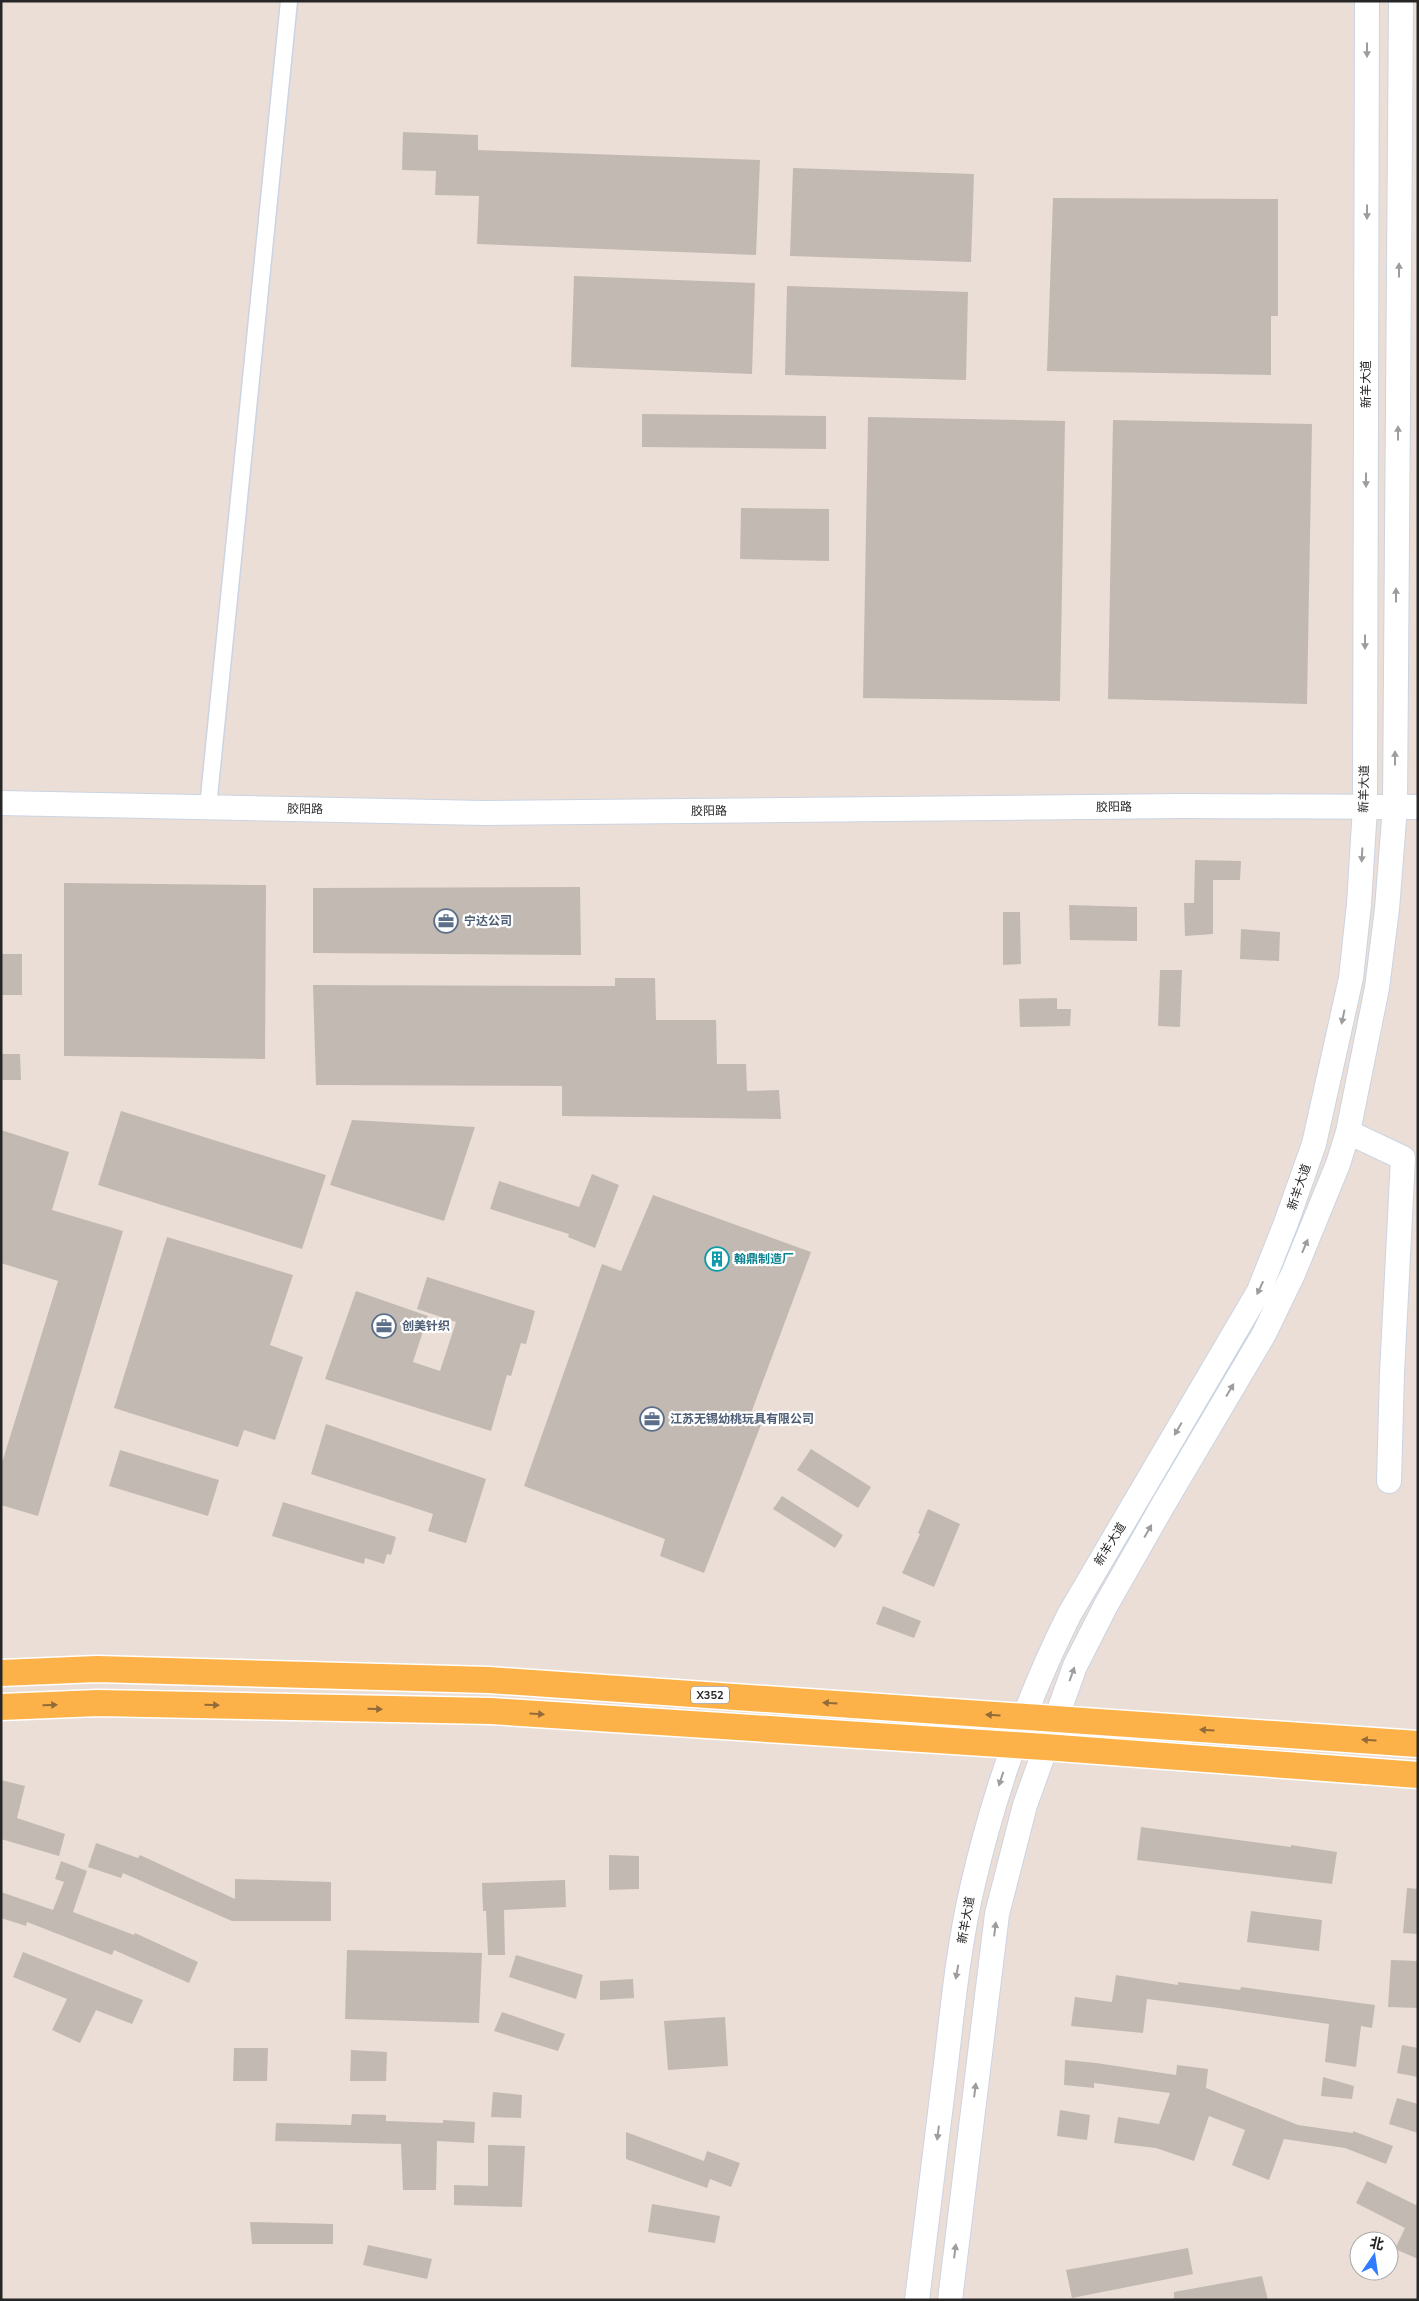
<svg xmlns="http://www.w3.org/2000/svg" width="1419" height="2301" viewBox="0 0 1419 2301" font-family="'Nunito Sans','Noto Sans SC',sans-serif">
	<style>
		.building { fill: #c2bab2 }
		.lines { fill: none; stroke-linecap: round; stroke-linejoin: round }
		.street-casing { stroke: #cbd4e2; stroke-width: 19 }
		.secondary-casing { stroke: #cbd4e2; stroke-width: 26 }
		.primary-casing { stroke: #fff; stroke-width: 29 }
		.street { stroke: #fff; stroke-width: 16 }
		.secondary { stroke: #fff; stroke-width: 24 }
		.primary { stroke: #fdb249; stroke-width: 26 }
		.oneway { fill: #9d9d9d }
		.oneway2 { fill: #926c38 }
		.labels { text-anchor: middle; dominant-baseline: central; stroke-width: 4.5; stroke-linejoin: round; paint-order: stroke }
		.shield { fill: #fff; stroke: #676767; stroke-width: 1 }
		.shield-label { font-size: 11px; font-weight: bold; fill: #262626 }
		.street-label { font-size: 12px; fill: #262626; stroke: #fff }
		.service-label { font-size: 12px; font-weight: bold; fill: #4e5e75; stroke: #fff; text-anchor: start }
		.culture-label { font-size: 12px; font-weight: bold; fill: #0d838f; stroke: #fff; text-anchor: start }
	</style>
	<rect width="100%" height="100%" fill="#ebded6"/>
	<path class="building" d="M403,132L478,135V150L760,160L756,255L477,244L479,196L435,195L436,171L402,170Z
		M793,168L974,174L971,262L790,256Z
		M1053,198L1278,199V316H1271V375L1047,371Z
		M574,276L755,283L752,374L571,367Z
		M787,286L968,292L966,380L785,375Z
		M642,414L826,416V449L642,447Z
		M868,417L1065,421L1060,701L863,698Z
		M1113,420L1312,424L1307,704L1108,699Z
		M741,508L829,509V561L740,559Z
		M1195,860L1241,861L1240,880H1213V934L1185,936L1184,903H1194Z
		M64,883L266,885L265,1059L64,1056Z
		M580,887L581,955L313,953V888Z
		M1069,905L1137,907V941L1070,940Z
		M1003,912H1020L1021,964L1003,965Z
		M1241,929L1280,932L1279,961L1240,959Z
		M1,954H22V995H1Z
		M1160,970H1182L1180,1027L1158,1026Z
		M615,978H655L656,1020H716L717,1064H746L747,1091L779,1090L781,1119L562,1116V1086L316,1085L313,985L615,986Z
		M1057,998V1009H1071L1070,1026L1020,1027L1019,999Z
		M1,1054H20L21,1080H1Z
		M121,1111L326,1175L302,1249L98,1185Z
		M352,1120L475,1127L444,1221L330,1185Z
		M1,1130L69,1152L52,1210L123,1231L38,1516L1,1505V1466L58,1281L1,1263Z
		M592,1174L619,1185L595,1248L568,1237L569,1234L490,1209L499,1181L579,1207Z
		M653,1195L811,1252L750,1416L762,1422L704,1573L660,1556L665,1539L524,1486L602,1264L621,1271Z
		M167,1237L293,1275L270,1345L303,1357L275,1440L244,1430L238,1447L114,1408Z
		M427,1277L535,1311L526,1344L521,1343L511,1376L507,1375L491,1431L325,1379L356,1291L428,1316L413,1362L440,1371L456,1322L417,1309Z
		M326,1424L486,1479L466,1543L428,1531L433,1514L311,1474Z
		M811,1449L871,1487L858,1508L797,1470Z
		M120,1450L219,1480L208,1516L109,1486Z
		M782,1496L843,1535L835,1548L773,1509Z
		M283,1502L396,1537L391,1555L387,1554L384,1564L365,1558L364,1564L272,1536Z
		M928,1509L960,1524L934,1587L902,1573L920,1534L918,1533Z
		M883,1606L921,1621L914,1638L876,1624Z
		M1,1780L25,1786L17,1818L65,1834L59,1856L1,1839Z
		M1141,1827L1291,1847V1845L1337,1852L1332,1884L1137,1860Z
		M96,1843L138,1858L140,1855L235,1899V1879L331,1882V1921H232L123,1873L121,1878L88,1867Z
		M609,1855L639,1856V1889L609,1890Z
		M61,1861L87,1871L73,1912L134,1935L135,1933L198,1962L189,1983L114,1950L112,1955L27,1922L26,1926L1,1918V1892L53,1910L64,1882L55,1879Z
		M565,1880L566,1907L504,1910L505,1955H488L486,1911H483L482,1883Z
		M1407,1888L1418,1889V1934L1403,1933Z
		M1251,1911L1322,1920L1319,1951L1247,1942Z
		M347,1950L482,1953L479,2023L345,2019Z
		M23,1952L143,2000L132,2024L96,2010L80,2043L52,2030L67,1999L13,1977Z
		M516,1955L583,1975L576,1999L509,1977Z
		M1391,1960L1418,1961V2008L1388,2007Z
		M1116,1975L1178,1985V1982L1240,1990L1241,1987L1375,2005L1372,2028L1361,2026L1356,2067L1325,2062L1329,2024L1219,2008L1147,1999L1143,2033L1071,2026L1075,1997L1112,2002Z
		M633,1979L634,1998L600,2000V1981Z
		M502,2012L565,2034L558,2051L494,2031Z
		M725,2017L728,2066L668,2070L664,2021Z
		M1402,2045L1418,2048V2077L1397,2073Z
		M234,2048H268L267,2081H233Z
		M351,2050L387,2052L386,2081H350Z
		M1065,2060L1096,2063L1176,2075L1177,2065L1208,2069L1206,2088L1298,2125L1353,2133V2131L1393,2146L1386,2164L1345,2148L1284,2139L1269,2180L1232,2165L1245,2130L1209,2116L1194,2161L1156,2148L1114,2143L1118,2117L1159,2124L1170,2093L1094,2083V2088L1064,2085Z
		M1323,2077L1354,2086L1352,2099L1321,2096Z
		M493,2092L522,2095L521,2118L491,2117Z
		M1397,2098L1418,2104V2133L1389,2124Z
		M1060,2110L1090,2115L1087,2140L1057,2136Z
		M352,2114L386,2115V2121L443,2123V2120L475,2122L474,2143L437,2141L436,2190H403L401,2144L275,2141L276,2123L351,2125Z
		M626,2132L704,2161L707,2151L740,2163L731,2187L710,2179L707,2188L626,2159Z
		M488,2145L525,2146L522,2207L454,2205V2185L488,2186Z
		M1367,2181L1416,2205L1418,2201V2259L1395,2249L1405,2228L1356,2203Z
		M652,2204L720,2216L715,2243L648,2232Z
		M250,2222L333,2224V2244H252Z
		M368,2245L432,2259L427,2279L363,2265Z
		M1188,2248L1193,2274L1072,2298L1066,2270Z
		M1262,2276L1268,2300H1174V2292Z"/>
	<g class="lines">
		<g class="street-casing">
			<path id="street" d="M208,807L289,1"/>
		</g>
		<g class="secondary-casing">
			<path id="secondary" d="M1,803L484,813L1182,806L1418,807
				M1348,1132L1403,1158L1392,1373L1389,1481
				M917,2300C927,2221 936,2142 946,2064C953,2004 959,1943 973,1884C995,1790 1026,1701 1069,1615L1259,1291L1286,1223L1314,1144L1351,978L1359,904L1365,807L1367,1
				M950,2300L997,1914L1025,1805L1075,1666L1106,1605L1163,1505L1264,1334L1293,1274L1338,1164L1348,1132L1377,988L1387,909L1395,807L1401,1"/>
		</g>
		<g class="primary-casing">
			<path id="primary" d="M1,1673L97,1669L489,1680L1418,1744
				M1,1707L98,1703L491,1711L1045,1747L1418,1775"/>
		</g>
		<use href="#street" class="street"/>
		<use href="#secondary" class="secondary"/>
		<use href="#primary" class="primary"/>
	</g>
	<defs><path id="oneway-solid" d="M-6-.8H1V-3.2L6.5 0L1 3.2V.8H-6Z" transform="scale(1.25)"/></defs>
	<g class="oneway">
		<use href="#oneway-solid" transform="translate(1367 50) rotate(90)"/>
		<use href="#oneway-solid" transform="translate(1367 212) rotate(90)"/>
		<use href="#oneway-solid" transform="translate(1399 270) rotate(-90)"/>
		<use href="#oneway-solid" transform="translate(1398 433) rotate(-90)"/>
		<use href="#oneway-solid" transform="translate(1366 480) rotate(90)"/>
		<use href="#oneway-solid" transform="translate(1396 595) rotate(-90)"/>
		<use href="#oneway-solid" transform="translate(1365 642) rotate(90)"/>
		<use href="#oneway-solid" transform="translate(1395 758) rotate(-90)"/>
		<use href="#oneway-solid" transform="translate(1362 855) rotate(93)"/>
		<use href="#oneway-solid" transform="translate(1343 1017) rotate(102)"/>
		<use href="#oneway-solid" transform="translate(1305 1246) rotate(-67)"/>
		<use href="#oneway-solid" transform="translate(1260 1288) rotate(115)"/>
		<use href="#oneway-solid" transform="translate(1230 1390) rotate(-59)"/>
		<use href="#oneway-solid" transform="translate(1178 1429) rotate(120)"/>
		<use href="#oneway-solid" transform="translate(1148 1531) rotate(-60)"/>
		<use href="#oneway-solid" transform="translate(1072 1674) rotate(-70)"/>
		<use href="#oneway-solid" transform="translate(1001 1779) rotate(108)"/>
		<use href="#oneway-solid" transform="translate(995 1929) rotate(-83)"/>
		<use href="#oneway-solid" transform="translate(957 1972) rotate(100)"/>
		<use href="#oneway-solid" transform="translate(975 2090) rotate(-83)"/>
		<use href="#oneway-solid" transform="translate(938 2133) rotate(97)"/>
		<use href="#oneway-solid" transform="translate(955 2251) rotate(-83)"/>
	</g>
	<g class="oneway2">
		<use href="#oneway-solid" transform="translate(830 1703) rotate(-176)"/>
		<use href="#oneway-solid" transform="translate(50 1705) rotate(-2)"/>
		<use href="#oneway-solid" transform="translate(212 1705) rotate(1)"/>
		<use href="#oneway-solid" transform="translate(375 1709) rotate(1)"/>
		<use href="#oneway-solid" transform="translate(537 1714) rotate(4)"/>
		<use href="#oneway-solid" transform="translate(993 1715) rotate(-176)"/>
		<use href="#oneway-solid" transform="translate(1207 1730) rotate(-176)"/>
		<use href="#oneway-solid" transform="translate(1369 1740) rotate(-176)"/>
	</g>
	<defs>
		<g id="office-ring" transform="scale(1.25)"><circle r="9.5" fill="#fff" stroke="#5c6f8a" stroke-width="1.5"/><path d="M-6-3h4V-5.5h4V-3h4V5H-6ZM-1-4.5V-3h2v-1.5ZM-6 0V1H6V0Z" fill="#5c6f8a"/></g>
		<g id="building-ring" transform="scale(1.25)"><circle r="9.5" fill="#fff" stroke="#0f9aa8" stroke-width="1.5"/><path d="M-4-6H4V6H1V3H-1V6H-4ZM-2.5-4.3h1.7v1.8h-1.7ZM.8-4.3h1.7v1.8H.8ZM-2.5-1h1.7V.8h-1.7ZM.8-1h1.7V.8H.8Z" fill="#0f9aa8"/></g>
	</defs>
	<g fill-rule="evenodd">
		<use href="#office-ring" x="446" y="921"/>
		<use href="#building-ring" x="717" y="1259"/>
		<use href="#office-ring" x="384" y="1326"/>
		<use href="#office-ring" x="652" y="1419"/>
	</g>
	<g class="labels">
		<rect class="shield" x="691" y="1686.5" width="38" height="17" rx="4"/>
		<g class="shield-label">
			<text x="710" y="1695">X352</text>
		</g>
		<g class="street-label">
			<text transform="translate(1366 384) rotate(-90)">新羊大道</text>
			<text transform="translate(1364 789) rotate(-89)">新羊大道</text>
			<text transform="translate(1114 807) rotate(-1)">胶阳路</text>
			<text transform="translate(305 809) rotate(1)">胶阳路</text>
			<text transform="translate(709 811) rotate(-1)">胶阳路</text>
			<text transform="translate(1299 1187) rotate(-71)">新羊大道</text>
			<text transform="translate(1110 1544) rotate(-58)">新羊大道</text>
			<text transform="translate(966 1920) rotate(-80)">新羊大道</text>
		</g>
		<g class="service-label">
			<text x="464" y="921">宁达公司</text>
			<text x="402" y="1326">创美针织</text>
			<text x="670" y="1419">江苏无锡幼桃玩具有限公司</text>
		</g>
		<g class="culture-label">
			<text x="734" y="1259">翰鼎制造厂</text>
		</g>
	</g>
	<rect width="1419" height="2301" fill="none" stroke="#262626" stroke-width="5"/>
	<g transform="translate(1374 2256) rotate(13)"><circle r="24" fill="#ffffff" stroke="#a8a8a8"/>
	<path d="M0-4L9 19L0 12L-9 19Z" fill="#2f7cff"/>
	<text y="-8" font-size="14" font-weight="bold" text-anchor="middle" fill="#262626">北</text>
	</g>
</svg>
